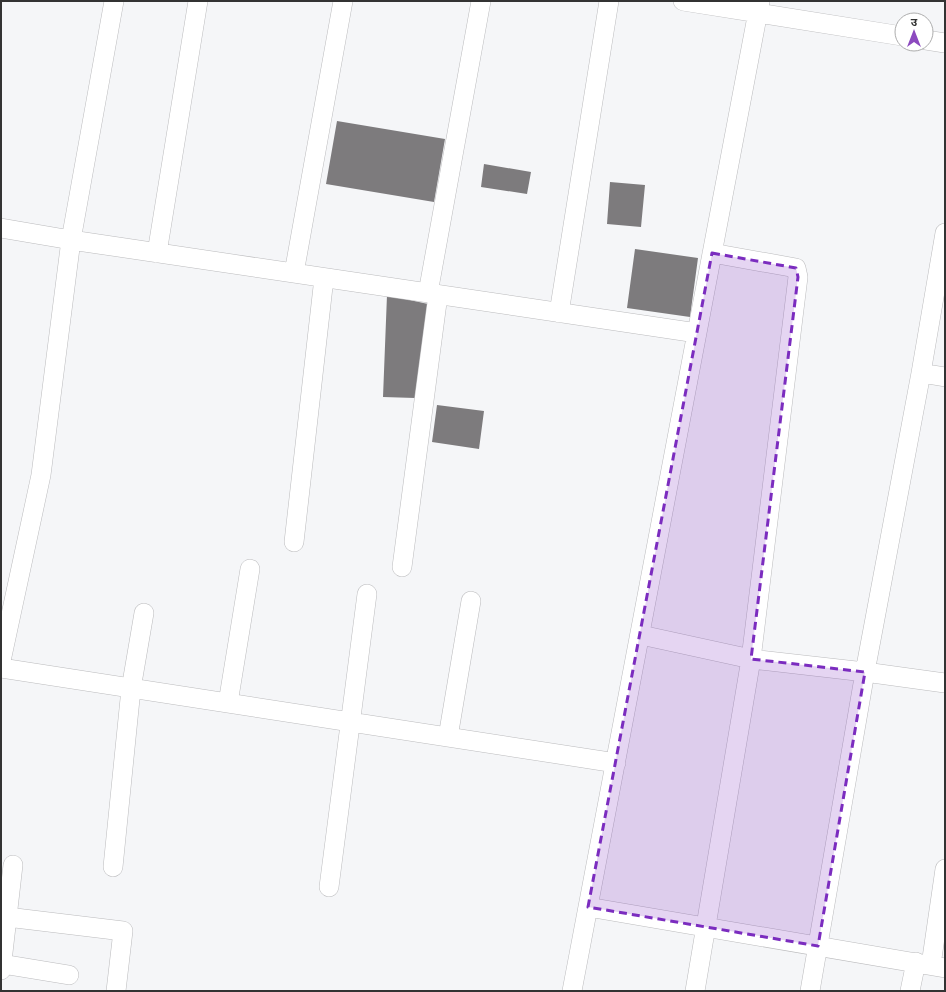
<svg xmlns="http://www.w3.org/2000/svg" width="946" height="992" viewBox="0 0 946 992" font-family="Overpass,'Noto Sans Devanagari',sans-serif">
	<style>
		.building { fill: #7d7b7d }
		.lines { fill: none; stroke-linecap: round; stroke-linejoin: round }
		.minor-casing { stroke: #bbbbbd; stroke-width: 20 }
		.minor { stroke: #fff; stroke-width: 19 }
		.marked { fill: #7b2cbf; fill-opacity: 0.2; stroke: #7b2cbf; stroke-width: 3; stroke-dasharray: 8 5; stroke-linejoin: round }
	</style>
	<rect width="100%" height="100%" fill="#f5f6f8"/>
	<path class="building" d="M337,121L445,139L434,202L326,184Z
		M484,164L531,172L527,194L481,187Z
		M610,182L645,185L641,227L607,224Z
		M635,249L698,258L690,317L627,308Z
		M387,295L428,304L415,398L383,397Z
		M437,405L484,411L479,449L432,442Z"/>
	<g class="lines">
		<g class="minor-casing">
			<path id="minor" d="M683,1L902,36
				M926,40L945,43
				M1,228L71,240L697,333
				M157,253L198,1
				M294,273L343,1
				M428,293L481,1
				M559,313L609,1
				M921,373L945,377
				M294,542L324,278
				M402,567L438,295
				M641,635L751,659L865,672L945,683
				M1,661L41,475L71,240L114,1
				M1,668L616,763
				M228,703L250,569
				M448,737L471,601
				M113,867L131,689L144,613
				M329,887L367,594
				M588,907L945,968
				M7,917L123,931L116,991
				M2,964L69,975
				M931,965L945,869
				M1,970L13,865
				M572,991L760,1
				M695,991L751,659L798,277L796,268L712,253
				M810,991L865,672L921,373L945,233
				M910,991L916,962"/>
		</g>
		<use href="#minor" class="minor"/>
	</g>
	<path class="marked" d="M712,253L796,268L798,277L751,659L865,672L818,946L588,907Z"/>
	<rect width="946" height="992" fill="none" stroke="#333333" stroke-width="4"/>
	<g transform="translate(914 32)"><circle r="19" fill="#ffffff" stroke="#adadad"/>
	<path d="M0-3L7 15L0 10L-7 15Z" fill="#8c4abf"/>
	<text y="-6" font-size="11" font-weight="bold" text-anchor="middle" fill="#333333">उ</text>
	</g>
</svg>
